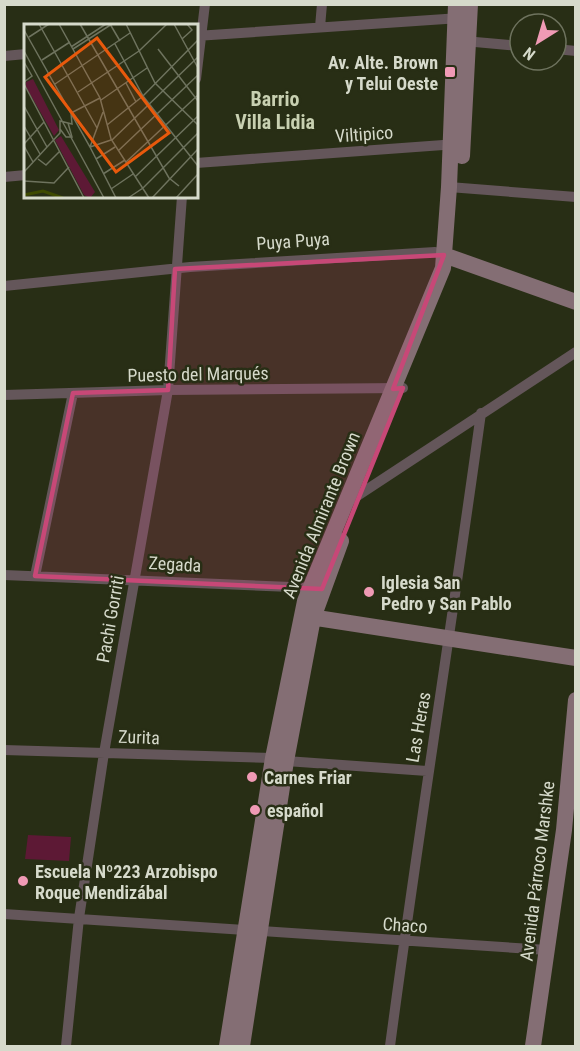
<svg xmlns="http://www.w3.org/2000/svg" width="580" height="1051" viewBox="0 0 580 1051" font-family="'Roboto Condensed',sans-serif">
	<style>
		.green { fill: #5d1935 }
		.lines { fill: none; stroke-linecap: round; stroke-linejoin: round }
		.street { stroke: #64565a; stroke-width: 10 }
		.secondary { stroke: #846e74; stroke-width: 16 }
		.marked { fill: #c74877; fill-opacity: 0.2; stroke: #c74877; stroke-width: 4.5; stroke-linejoin: round }
		.poi-dot { fill: #f09ab5; stroke: #282e15; stroke-width: 2 }
		.labels { text-anchor: middle; dominant-baseline: central; stroke-width: 5; stroke-linejoin: round; paint-order: stroke }
		.poi-label { font-size: 18px; font-weight: bold; fill: #d6dacb; stroke: #282e15; text-anchor: start }
		.street-label { font-size: 18px; fill: #d6dacb; stroke: #282e15 }
		.neighbourhood-label { font-size: 20px; font-weight: bold; fill: #c8d0b1; stroke: #282e15 }
		.inset-river { fill: none; stroke: #3e4a01; stroke-width: 3 }
		.inset-road { fill: none; stroke: #6e735e; stroke-width: 1.5 }
		.view { fill: #e8590c; fill-opacity: 0.15; stroke: #e8590c; stroke-width: 3 }
		.inset-edge { fill: none; stroke: #d6dacb; stroke-width: 3 }
	</style>
	<rect width="100%" height="100%" fill="#282e15"/>
	<path class="green" d="M28,835L71,837L69,861L25,859Z"/>
	<g class="lines">
		<path class="street" d="M320,27L322,4
			M196,36L460,18
			M464,41L520,46
			M556,49L576,51
			M4,56L26,54
			M196,79L205,4
			M196,163L457,144
			M4,177L26,175
			M449,187L576,197
			M4,286L190,267L435,252L444,255
			M4,395L168,390L403,388
			M348,502L576,352
			M4,575L316,588
			M35,576L73,393
			M4,750L273,758L286,761L427,771
			M4,914L547,950
			M66,1046L79,918L104,753L168,390L182,196
			M390,1046C418,835 452,624 481,413"/>
		<path class="secondary" d="M462,156L470,4
			M444,255L576,302
			M304,616L576,658
			M227,1046L273,758L305,601L443,268L449,187L456,4
			M242,1046L286,761L313,618L341,541
			M533,1046L564,830L576,700"/>
	</g>
	<path class="marked" d="M444,255L393,389L403,388L322,589L35,576L73,393L168,390L175,269Z"/>
	<g class="poi-dot">
		<rect x="444" y="66" width="12" height="12" rx="3"/>
		<circle cx="369" cy="592" r="6"/>
		<circle cx="252" cy="777" r="6"/>
		<circle cx="255" cy="810" r="6"/>
		<circle cx="23" cy="881" r="6"/>
	</g>
	<g class="labels">
		<g class="poi-label">
			<text x="438" y="62" text-anchor="end">Av. Alte. Brown<tspan x="438" dy="21">y Telui Oeste</tspan></text>
			<text x="381" y="582">Iglesia San<tspan x="381" dy="21">Pedro y San Pablo</tspan></text>
			<text x="264" y="777">Carnes Friar</text>
			<text x="267" y="810">español</text>
			<text x="35" y="871">Escuela Nº223 Arzobispo<tspan x="35" dy="21">Roque Mendizábal</tspan></text>
		</g>
		<g class="street-label">
			<text transform="translate(364 134) rotate(-4)">Viltipico</text>
			<text transform="translate(293 241) rotate(-4)">Puya Puya</text>
			<text transform="translate(198 374) rotate(-1)">Puesto del Marqués</text>
			<text transform="translate(321 515) rotate(-68)">Avenida Almirante Brown</text>
			<text transform="translate(175 564) rotate(3)">Zegada</text>
			<text transform="translate(110 619) rotate(-80)">Pachi Gorriti</text>
			<text transform="translate(418 727) rotate(-80)">Las Heras</text>
			<text transform="translate(139 737) rotate(2)">Zurita</text>
			<text transform="translate(537 871) rotate(-83)">Avenida Párroco Marshke</text>
			<text transform="translate(405 925) rotate(4)">Chaco</text>
		</g>
		<g class="neighbourhood-label">
			<text x="275" y="99">Barrio<tspan x="275" dy="23">Villa Lidia</tspan></text>
		</g>
	</g>
	<g transform="translate(24 24)">
		<rect width="174" height="174" fill="#282e15"/>
		<path d="M9,55L35,106L30,112L2,63V58ZM37,112L71,168L66,174L60,171L31,116Z" fill="#5d1935"/>
		<path class="inset-river" d="M0,171L19,167L39,174"/>
		<path class="inset-road" d="M15,0L73,104M35,0L76,74L87,115L125,174M56,0L145,154L155,162L151,159M86,0L96,17M102,0L131,59L174,101M150,0L174,44M0,6L66,123L87,116M5,13L25,0M158,15L168,6L163,0M91,20L119,72L174,142M47,23L82,0M49,25L88,0M134,25L174,77M0,27L80,174M18,36L46,18M0,38L8,52L0,58M102,59L112,78M0,60L60,174M31,60L106,9M54,68L115,27L143,0M77,76L123,44M0,82L23,123M79,88L66,123L92,174M83,101L119,72L174,16M0,102L16,130M36,105L42,113H48L44,99M88,116L174,33M0,120L20,98M0,122L9,138M94,127L174,51M14,135L22,141L36,127M72,135L91,123M102,138L174,71M0,148L36,109V97L48,100L47,89L76,74M79,150L101,136M111,153L174,92M0,157L30,159L45,143M87,165L109,150M104,174L119,164L174,109M128,174L174,125M152,174L174,150"/>
		<path class="view" d="M73,14L145,109L92,148L21,53Z"/>
		<rect width="174" height="174" class="inset-edge"/>
	</g>
	<rect width="580" height="1051" fill="none" stroke="#d6dacb" stroke-width="12"/>
	<g transform="translate(538 42) rotate(217)"><circle r="28" fill="#282e15" stroke="#6e735e" stroke-width="1.5"/>
	<path d="M0-4.5L10 22L0 15L-10 22Z" fill="#f09ab5"/>
	<text y="-9" font-size="16" font-weight="bold" text-anchor="middle" fill="#d6dacb">N</text>
	</g>
</svg>
